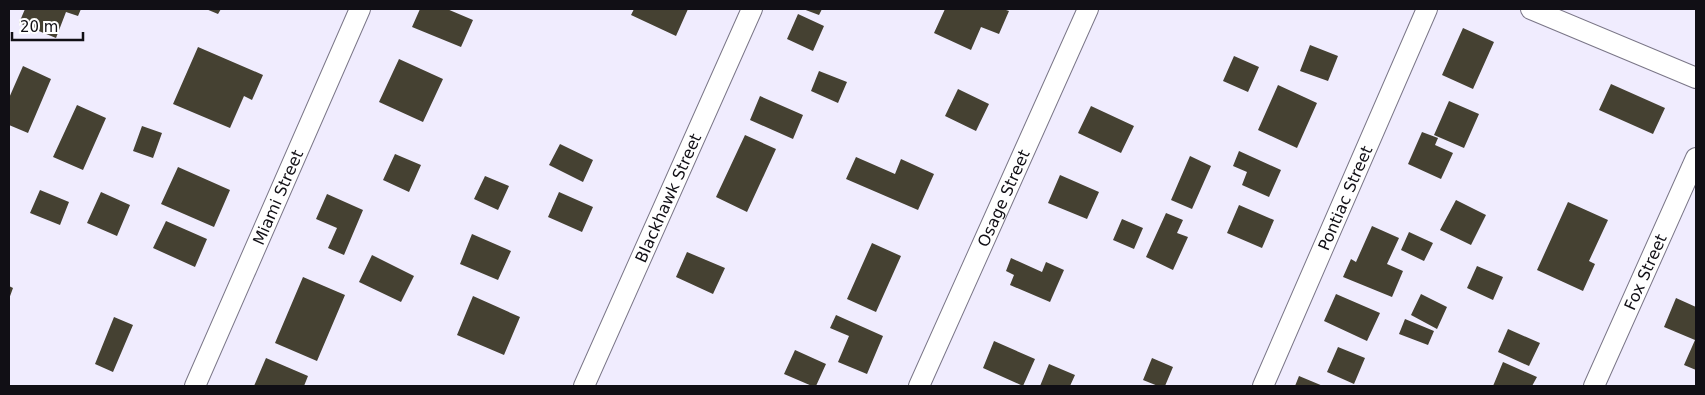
<svg xmlns="http://www.w3.org/2000/svg" width="1705" height="395" viewBox="0 0 1705 395" font-family="'DejaVu Sans',sans-serif">
	<style>
		.building { fill: #454132 }
		.lines { fill: none; stroke-linecap: round; stroke-linejoin: round }
		.minor-casing { stroke: #7a7687; stroke-width: 22 }
		.minor { stroke: #fff; stroke-width: 20 }
		.labels { text-anchor: middle; dominant-baseline: central; stroke-width: 5; stroke-linejoin: round; paint-order: stroke }
		.street-label { font-size: 16px; fill: #110f15; stroke: #fff }
	</style>
	<rect width="100%" height="100%" fill="#f0ecfe"/>
	<path class="building" d="M25,9H81L78,16L66,12L56,38L19,23Z
		M206,9H221L218,14Z
		M420,9H447L473,20L461,47L412,27Z
		M634,9H688L676,36L631,15Z
		M803,9H822L819,15Z
		M945,9H1003L1009,11L999,34L981,27L971,50L934,33Z
		M798,14L824,26L813,51L787,39Z
		M1463,28L1494,42L1473,89L1442,75Z
		M1310,45L1338,56L1328,81L1300,71Z
		M198,47L263,75L252,100L244,96L230,128L173,104Z
		M1234,56L1259,67L1248,92L1223,81Z
		M399,59L443,79L423,122L379,102Z
		M23,66L51,79L28,133L9,125V98Z
		M819,71L847,82L838,103L811,91Z
		M1611,84L1665,108L1653,134L1599,110Z
		M1278,85L1317,103L1297,148L1258,130Z
		M958,89L989,104L976,131L945,116Z
		M760,96L803,115L793,139L750,120Z
		M1449,101L1479,114L1464,148L1434,135Z
		M77,105L106,118L83,170L53,157Z
		M1091,106L1134,126L1121,153L1078,133Z
		M142,126L162,133L153,158L133,151Z
		M1422,132L1438,138L1435,145L1453,153L1441,179L1408,164Z
		M745,135L776,149L747,212L716,197Z
		M560,144L593,160L583,182L549,165Z
		M1239,151L1281,170L1269,197L1242,185L1247,172L1233,166Z
		M395,154L421,165L409,192L383,180Z
		M1190,156L1211,166L1192,209L1171,200Z
		M856,157L895,174L901,159L934,174L918,210L846,179Z
		M178,167L230,190L214,227L161,204Z
		M1060,175L1099,192L1087,219L1048,203Z
		M485,176L509,186L498,210L474,199Z
		M40,190L69,202L60,225L30,213Z
		M101,192L130,205L117,236L87,223Z
		M559,192L593,207L582,232L548,217Z
		M327,194L363,210L344,255L328,248L337,228L316,219Z
		M1456,200L1486,215L1471,245L1440,230Z
		M1568,202L1608,220L1589,261L1595,264L1583,291L1537,270Z
		M1239,205L1274,220L1262,248L1227,233Z
		M1166,213L1183,220L1177,233L1188,237L1173,270L1146,257Z
		M1122,219L1143,228L1134,249L1113,240Z
		M166,221L207,239L195,267L153,248Z
		M1372,226L1399,238L1387,264L1403,271L1392,297L1343,277L1351,259L1356,262Z
		M1409,232L1433,243L1424,261L1401,250Z
		M472,234L511,251L498,280L460,264Z
		M872,243L901,256L876,312L847,299Z
		M687,252L725,268L713,294L676,277Z
		M372,255L414,276L401,302L359,282Z
		M1011,258L1042,272L1046,262L1064,270L1050,302L1010,285L1014,275L1006,271Z
		M1477,266L1503,277L1493,300L1467,288Z
		M303,277L345,295L317,361L275,343Z
		M9,286L13,288L9,299Z
		M1336,294L1380,313L1367,341L1324,321Z
		M1421,294L1447,307L1437,329L1411,315Z
		M473,296L520,317L504,355L457,335Z
		M1676,298L1696,307V370L1684,365L1695,340L1664,327Z
		M836,315L883,336L867,374L838,362L849,336L830,328Z
		M114,317L133,325L113,372L95,364Z
		M1405,319L1434,331L1428,345L1399,334Z
		M1508,329L1540,343L1529,366L1498,352Z
		M994,341L1035,359L1023,386L983,368Z
		M1338,347L1365,358L1354,384L1327,372Z
		M795,350L826,364L816,386H812L784,374Z
		M266,358L308,376L304,386H254Z
		M1152,358L1173,367L1165,386H1158L1143,380Z
		M1503,362L1537,377L1532,386H1493Z
		M1049,364L1075,375L1070,386H1040Z
		M1299,376L1323,386H1295Z"/>
	<g class="lines">
		<g class="minor-casing">
			<g id="minor">
				<path d="M1531,9L1696,78"/>
				<path id="s1" d="M195,386L360,9"/>
				<path id="s2" d="M584,386L752,9"/>
				<path id="s3" d="M919,386L1088,9"/>
				<path id="s4" d="M1263,386L1427,9"/>
				<path id="s5" d="M1594,386L1696,158"/>
			</g>
		</g>
		<use href="#minor" class="minor"/>
	</g>
	<g class="labels">
		<g class="street-label">
			<text stroke="none"><textPath href="#s1" startOffset="206">Miami Street</textPath></text>
			<text stroke="none"><textPath href="#s2" startOffset="206">Blackhawk Street</textPath></text>
			<text stroke="none"><textPath href="#s3" startOffset="206">Osage Street</textPath></text>
			<text stroke="none"><textPath href="#s4" startOffset="205">Pontiac Street</textPath></text>
			<text stroke="none"><textPath href="#s5" startOffset="125">Fox Street</textPath></text>
		</g>
	</g>
	<rect width="1705" height="395" fill="none" stroke="#110f15" stroke-width="20"/>
	<path d="M12 32v8h71v-8" fill="none" stroke="#110f15" stroke-width="2.5"/>
	<text x="20" y="32" font-size="15" fill="#110f15" stroke="#ffffff" stroke-width="4" paint-order="stroke">20 m</text>
</svg>
